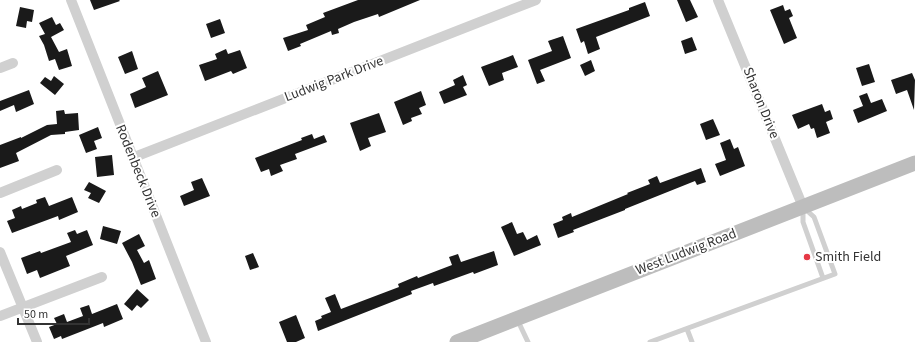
<svg xmlns="http://www.w3.org/2000/svg" width="915" height="342" viewBox="0 0 915 342" font-family="'Source Sans 3',sans-serif">
	<style>
		.building { fill: #1a1a1a }
		.lines { fill: none; stroke-linecap: round; stroke-linejoin: round }
		.service { stroke: #d0d0d0; stroke-width: 5 }
		.minor { stroke: #d0d0d0; stroke-width: 10 }
		.secondary { stroke: #bdbdbd; stroke-width: 15 }
		.poi-dot { fill: #e63946; stroke: #fff; stroke-width: 1.5 }
		.labels { text-anchor: middle; dominant-baseline: central; stroke-width: 4; stroke-linejoin: round; paint-order: stroke }
		.street-label { font-size: 14px; fill: #333; stroke: #fff }
		.poi-label { font-size: 14px; fill: #333; stroke: #fff; text-anchor: start }
	</style>
	<rect width="100%" height="100%" fill="#fff"/>
	<path class="building" d="M90,0H119L120,1L94,10Z
		M358,0H420L379,17L378,14L354,22L338,29L339,33L332,35L331,31L300,44L301,46L288,51L283,38L308,30L306,25L325,17L323,13Z
		M677,0H690L698,17L686,22Z
		M645,2L650,16L596,37L600,49L588,54L584,41L581,43L576,29L629,10V8Z
		M783,5L785,11L790,9L793,16L789,18L797,38L784,44L770,10Z
		M20,7L34,10L32,22L27,21L26,28L16,26Z
		M52,17L56,25L60,23L64,30L51,37L59,52L67,49L72,66L59,70L55,59L49,61L44,45L39,36L45,34L39,23Z
		M220,19L225,33L211,38L206,24Z
		M563,36L571,58L540,70L545,81L537,84L528,60L552,51L548,41Z
		M692,37L697,50L685,54L681,41Z
		M226,49L228,54L240,50L247,68L233,74L231,71L205,81L199,65L217,59L215,54Z
		M132,51L138,69L125,74L118,57Z
		M513,55L518,67L502,73L504,80L489,86L481,67Z
		M591,60L595,71L585,76L580,65Z
		M869,64L875,82L862,86L856,68Z
		M158,71L168,95L135,108L130,94L146,87L142,78Z
		M912,73L915,80L914,110L907,90L896,94L891,80Z
		M463,75L467,85L463,87L467,95L444,104L439,92L455,85L453,80Z
		M54,76L64,84L55,95L40,83L45,77L51,81Z
		M29,90L34,104L16,112L14,105L0,111V101Z
		M421,91L426,105L419,108L422,114L411,118L412,121L403,125L394,102Z
		M867,93L871,103L882,99L887,111L858,123L853,110L863,106L859,96Z
		M822,104L825,112L830,110L833,119L826,122L830,133L817,138L814,128L811,129L809,124L798,129L792,115Z
		M64,110L65,114L78,113L79,130L65,132V134L51,135L16,153L19,161L0,168V145L21,137V138L47,125L57,124L56,111Z
		M379,113L386,132L368,138L371,146L360,151L350,123Z
		M713,119L720,135L706,140L700,124Z
		M98,127L102,138L94,141L97,149L86,153L79,135Z
		M312,134L314,139L324,135L327,142L295,154L297,159L280,165L283,171L271,176L269,169L261,172L255,158L302,140L301,138Z
		M730,139L734,149L738,147L745,166L720,176L715,164L726,160L720,143Z
		M112,155L114,175L97,177L95,157Z
		M701,168L706,182L697,185L695,181L625,209V210L573,230L574,232L558,238L553,224L563,220L562,217L571,213L572,217L628,194L627,193L650,184L648,180L657,176L660,183Z
		M202,178L210,196L184,206L180,196L194,190L191,182Z
		M89,182L106,191L99,203L88,198L91,193L84,190Z
		M45,197L49,206L72,197L78,212L59,220L58,216L12,233L7,221L15,218L12,210L21,206L22,209L37,203L36,200Z
		M512,222L517,234L523,232L527,240L537,235L541,245L514,256L501,227Z
		M103,226L121,231L117,244L100,239Z
		M75,230L77,234L87,230L93,245L66,256L70,266L40,278L37,270L27,274L21,258L40,251L41,253L71,242L67,233Z
		M139,234L145,246L137,250L144,263L149,260L156,279L141,285L132,262L122,243Z
		M494,251L498,265L474,274L473,272L434,286L433,283L411,291L412,294L318,331L315,321L322,318L321,316L331,312L325,298L335,294L341,309L399,287L398,284L417,276L418,278L452,265L449,257L458,254L461,262Z
		M253,253L259,267L250,270L245,256Z
		M137,289L149,300L141,308L137,305L132,311L124,304Z
		M117,304L123,319L104,327L103,323L62,339L61,336L54,339L49,327L57,324L54,318L64,314L67,322L83,316L80,308L89,305L92,314Z
		M296,315L305,338L296,342H287L279,322Z"/>
	<g class="lines">
		<path class="service" d="M803,210V222L823,278
			M517,319L528,342
			M687,329L692,342
			M650,342L835,274L814,217L804,208"/>
		<path class="minor" d="M71,0L206,342
			M718,0L803,207
			M0,68L13,63
			M132,158L536,0
			M0,193L57,170
			M0,252L37,342
			M0,316L102,277"/>
		<path class="secondary" d="M457,342L915,163"/>
	</g>
	<circle class="poi-dot" cx="807" cy="257" r="4"/>
	<g class="labels">
		<g class="street-label">
			<text transform="translate(334 79) rotate(-21)">Ludwig Park Drive</text>
			<text transform="translate(761 103) rotate(68)">Sharon Drive</text>
			<text transform="translate(138 171) rotate(68)">Rodenbeck Drive</text>
			<text transform="translate(686 252) rotate(-21)">West Ludwig Road</text>
		</g>
		<g class="poi-label">
			<text x="815" y="257">Smith Field</text>
		</g>
	</g>
	<path d="M18 318v6h71v-6" fill="none" stroke="#333333" stroke-width="2"/>
	<text x="24" y="318" font-size="12" fill="#333333" stroke="#ffffff" stroke-width="3" paint-order="stroke">50 m</text>
</svg>
